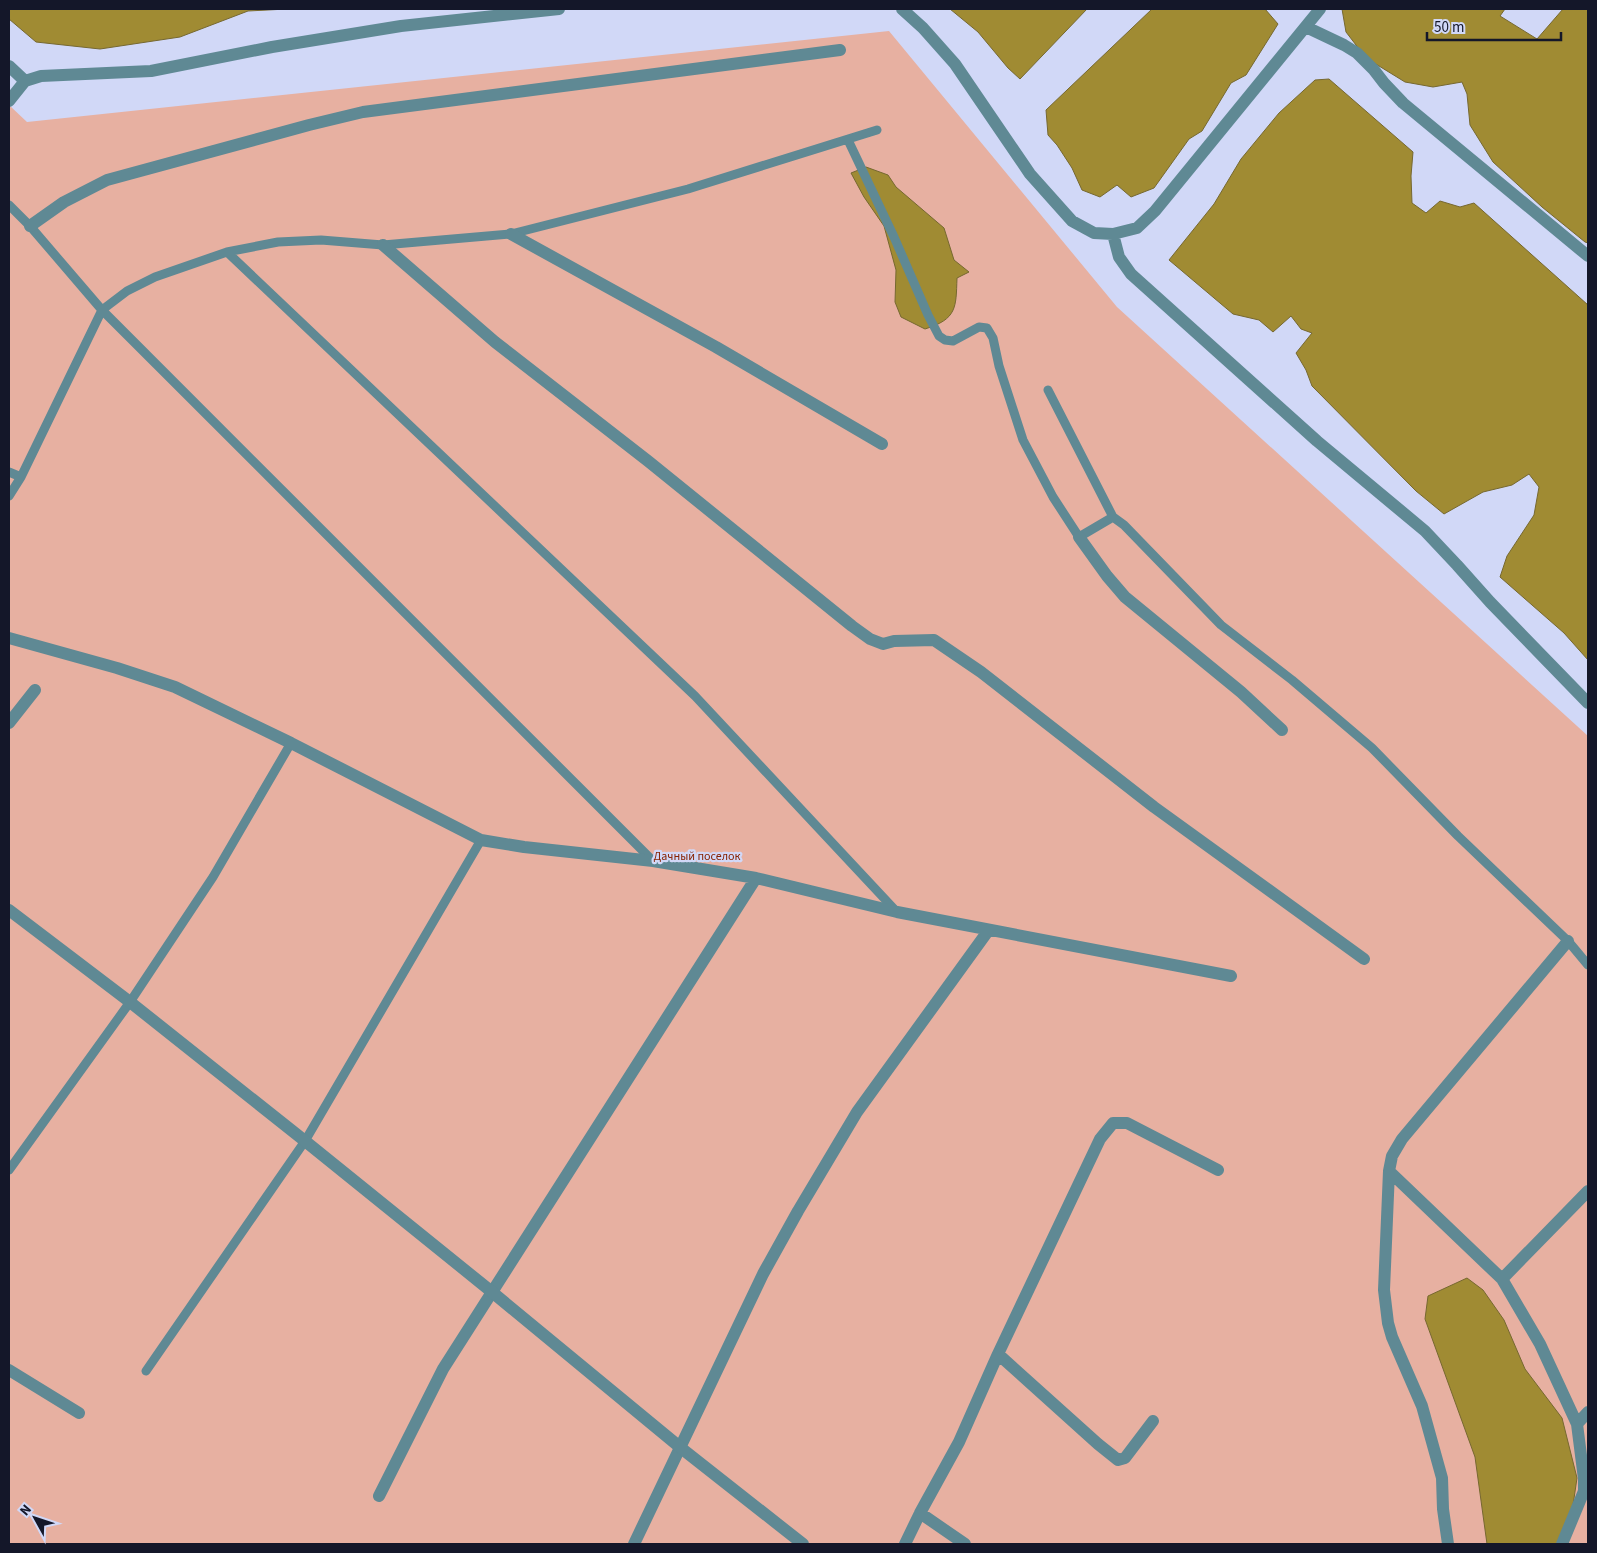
<svg xmlns="http://www.w3.org/2000/svg" width="1597" height="1553" viewBox="0 0 1597 1553" font-family="'Source Sans 3',sans-serif">
	<style>
		.green { fill: #e7b0a1 }
		.water { fill: #a08b33; stroke: #766830 }
		.lines { fill: none; stroke-linecap: round; stroke-linejoin: round }
		.service { stroke: #5f8994; stroke-width: 9 }
		.minor { stroke: #5f8994; stroke-width: 12 }
		.tertiary { stroke: #5f8994; stroke-width: 12 }
		.labels { text-anchor: middle; dominant-baseline: central; stroke-width: 4.5; stroke-linejoin: round; paint-order: stroke }
		.park-label { font-size: 12px; fill: #872304; stroke: #d1d8f7 }
	</style>
	<rect width="100%" height="100%" fill="#d1d8f7"/>
	<path class="green" d="M889,31L1117,307L1588,736V1544H9V1329L10,1325L9,1324V105L27,122Z"/>
	<path class="water" d="M9,9H287L248,11L180,37L100,49L36,42L9,19Z
		M950,9H1087L1020,79L1008,68L978,32Z
		M1152,9H1265L1278,24L1246,75L1231,83L1202,131L1189,139L1154,188L1131,197L1117,185L1100,197L1082,190L1072,168L1057,145L1048,135L1046,110Z
		M1342,9H1505L1500,16L1537,39L1563,9H1588V243L1585,242L1542,207L1493,162L1470,125L1467,94L1462,82L1433,87L1405,82L1366,58L1346,32Z
		M1329,79L1413,152L1411,176L1412,203L1426,213L1440,201L1460,207L1474,203L1588,305V660L1564,633L1500,577L1507,556L1534,515L1539,487L1529,474L1512,485L1483,492L1444,514L1416,491L1312,386L1306,370L1296,353L1312,333L1301,329L1291,316L1273,332L1259,320L1233,314L1169,260L1214,204L1241,159L1279,113L1315,80Z
		M866,167L888,175L896,187L944,228L954,260L969,272L957,278C956,308 957,319 925,329L901,317L895,302L896,270L884,226L864,197L851,173Z
		M1467,1278L1483,1290L1504,1320L1525,1369L1562,1418L1577,1478L1571,1519L1557,1544H1487L1475,1457L1425,1319L1428,1296Z"/>
	<g class="lines">
		<path class="service" d="M848,140L894,237L928,315L939,336L945,340L953,341L979,327L987,328L993,338L999,366L1023,440L1053,497L1079,537L1113,517L1124,525L1221,625L1292,680L1372,748L1458,836L1568,941L1588,965
			M9,205L30,226L102,310L653,861
			M227,252L695,696L896,911
			M1048,390L1113,517
			M9,472L21,477
			M9,496L21,477L102,310L127,291L155,277L227,252L278,242L321,240L383,245L511,234L688,189L877,130
			M9,1170L130,1002L213,877L291,743
			M146,1371L305,1141L481,840"/>
		<path class="minor" d="M902,9L923,28L955,64L1030,174L1072,221L1094,233L1113,234L1137,228L1155,211L1320,9
			M1306,27L1344,45L1357,53L1374,70L1384,83L1403,103L1588,256
			M9,66L25,81L9,101
			M25,81L41,76L151,71L272,47L401,26L559,9
			M30,226L64,202L107,180L309,125L363,112L840,50
			M511,234L716,347L882,444
			M1113,234L1119,257L1131,274L1317,441L1425,531L1457,565L1490,602L1588,703
			M383,245L495,342L648,461L852,626L870,639L883,644L894,641L934,640L981,672L1154,807L1364,959
			M1079,537L1107,576L1125,597L1241,692L1282,730
			M9,638L117,668L175,687L291,743L481,840L524,847L653,861L756,878L897,912L1231,976
			M9,723L35,690
			M1389,1171L1502,1279L1540,1344L1577,1424L1584,1479V1491L1562,1544
			M1502,1279L1588,1191
			M998,1354L1098,1444L1118,1460L1125,1458L1153,1421
			M9,1370L79,1413
			M1577,1424L1588,1412
			M379,1496L443,1369L756,878
			M920,1513L965,1544
			M634,1544L763,1274L798,1211L857,1112L988,931
			M905,1544L920,1513L959,1442L998,1354L1100,1139L1113,1123H1127L1218,1170
			M1448,1544L1443,1509L1442,1478L1422,1406L1392,1337L1388,1323L1384,1290L1389,1171L1392,1156L1402,1139L1568,941"/>
		<path class="tertiary" d="M9,910L130,1002L305,1141L492,1292L681,1448L803,1544"/>
	</g>
	<g class="labels">
		<g class="park-label">
			<text x="697" y="856">Дачный поселок</text>
		</g>
	</g>
	<rect width="1597" height="1553" fill="none" stroke="#141729" stroke-width="20"/>
	<g transform="translate(35 1518) rotate(310)" stroke="#d1d8f7" stroke-width="4" paint-order="stroke">
	<path d="M0-4L9 19L0 12L-9 19Z" fill="#141729"/>
	<text y="-8" font-size="14" font-weight="bold" text-anchor="middle" fill="#141729">N</text>
	</g>
	<path d="M1427 32v8h134v-8" fill="none" stroke="#141729" stroke-width="2.5"/>
	<text x="1434" y="32" font-size="15" fill="#141729" stroke="#d1d8f7" stroke-width="4" paint-order="stroke">50 m</text>
</svg>
